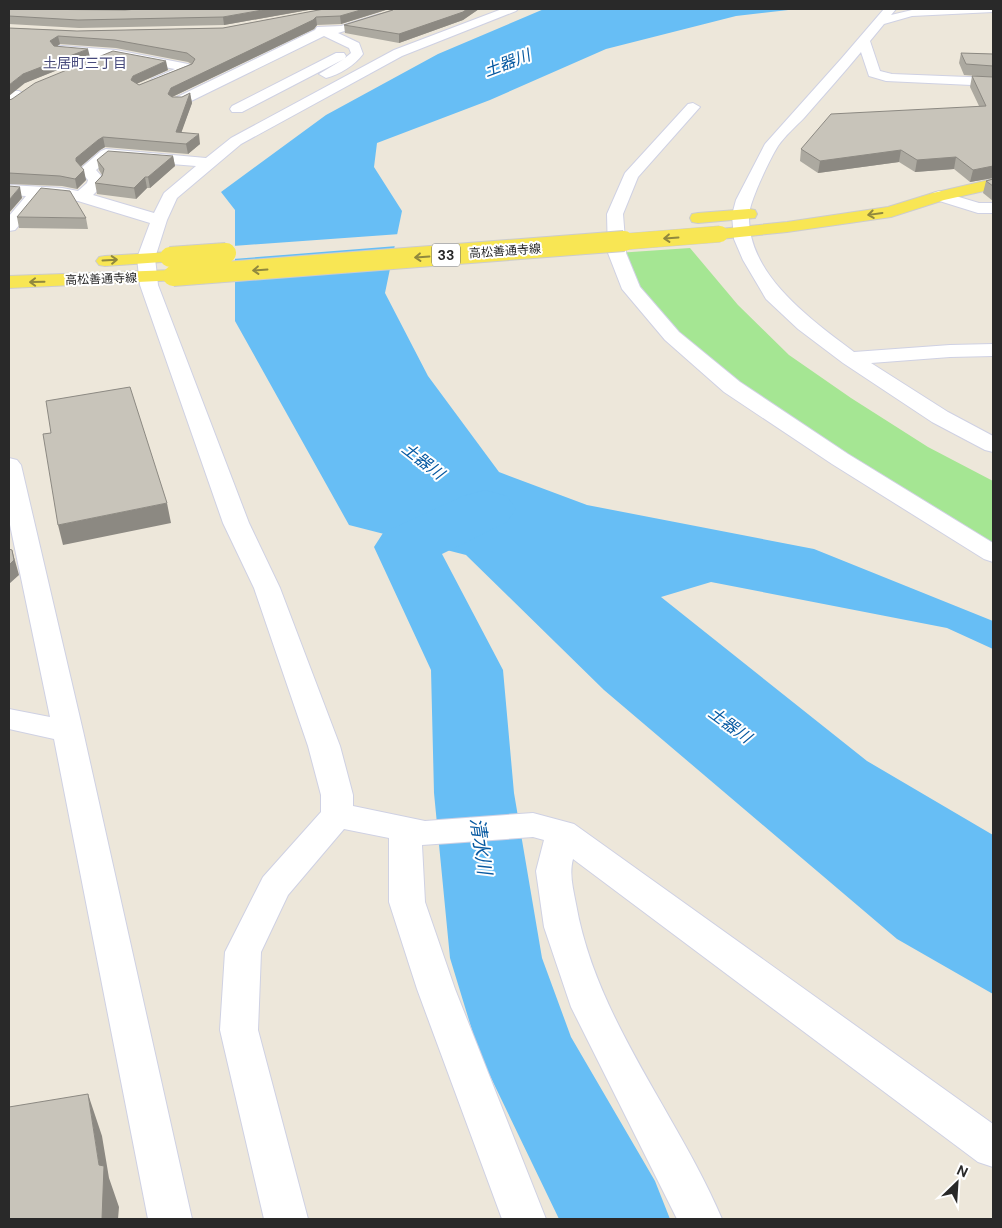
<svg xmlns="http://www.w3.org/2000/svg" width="1002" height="1228" viewBox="0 0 1002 1228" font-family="'DM Sans','Noto Sans JP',sans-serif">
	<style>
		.green { fill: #a5e693 }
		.water { fill: #67bef5 }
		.pier { fill: #ede7da }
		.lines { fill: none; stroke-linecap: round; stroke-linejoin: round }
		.river { fill: #67bef5; fill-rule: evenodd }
		.minor-casing { stroke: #cfd1e3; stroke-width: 2 }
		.major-casing { stroke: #ccc; stroke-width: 2 }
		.minor { fill: #fff; fill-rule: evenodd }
		.major { fill: #f8e654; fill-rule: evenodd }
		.major-bridge-far1-casing { stroke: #ccc; stroke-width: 17; stroke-linecap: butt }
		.major-bridge-casing { stroke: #ccc; stroke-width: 22; stroke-linecap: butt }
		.major-bridge-far1 { stroke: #f8e654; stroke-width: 16 }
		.major-bridge { stroke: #f8e654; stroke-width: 20 }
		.wall { fill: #aca9a0 }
		.shaded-wall { fill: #8c8982 }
		.building { fill: #c8c4ba; stroke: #8c8982 }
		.oneway { stroke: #90883e }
		.labels { text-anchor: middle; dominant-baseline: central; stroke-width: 4; stroke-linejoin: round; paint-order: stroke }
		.far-street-label { font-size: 12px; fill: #292929; stroke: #fff }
		.far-neighbourhood-label { font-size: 14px; fill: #474a7c; stroke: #fff }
		.shield { fill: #fff; stroke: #696969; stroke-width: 1 }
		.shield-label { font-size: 14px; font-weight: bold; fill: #292929 }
		.water-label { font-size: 16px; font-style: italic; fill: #0659a1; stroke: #fff }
		.near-water-label { font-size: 19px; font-style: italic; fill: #0659a1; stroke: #fff }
	</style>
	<rect width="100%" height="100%" fill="#ede7da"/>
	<path class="green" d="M690,248L738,305L789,355L851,398L928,447L993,481V554L840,459L672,336L617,253Z"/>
	<path class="water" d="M544,9H797L736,16L606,49L490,100L377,143L374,167L402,211L385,293L428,376L499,472L587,505L814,549L993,621V649L947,628L711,582L661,597L867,761L993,835V994L897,939L604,690L466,555L349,525L235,321V210L221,192L326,115L438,54Z"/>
	<path class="pier" d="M400,234L397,246L233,259V246Z"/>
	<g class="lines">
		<path class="river" d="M485,490L507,496L516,509L507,522L442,554L503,670L514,793L542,958L571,1037L655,1181L670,1219H559L479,1053L450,958L434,793L431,670L374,547L383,533L463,496Z"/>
		<g class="minor-casing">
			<path id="minor" d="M502,9H518L516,11L402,56L241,144L177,198L167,220L155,258L158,285L249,523L280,588L340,746L353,795V806L425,821L533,813L574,824L993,1124V1167L978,1162L573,859C569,874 573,888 576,904C596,1019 677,1113 722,1219H677L571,1007L544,927L536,871L544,840L533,837L422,845L425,902L455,989L546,1219H502L417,989L389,902V838L344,829L288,895L261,952L258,1030L308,1219H264L220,1030L225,952L263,877L321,812V795L308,746L254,588L223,523L140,285L137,258L150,223L78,201L43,197L15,230L9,231V216L26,196L9,195V185L62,188L78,191L87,183L88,180L79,170L101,151L106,149L206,158L231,138L394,50ZM109,159L196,166L164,193L154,213L93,195L103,185L104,179L96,170Z
				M884,9H896L891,15L912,10L993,9V12L912,16L884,24L870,41L880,71L892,74L993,78V86L886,81L869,76L861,52C843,74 823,96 804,118C795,127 785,136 778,146C770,159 749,202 749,216C748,276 812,320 854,352L950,345L993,344V356L950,357L871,363L948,412L993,436V452L985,450L932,422L843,363L798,329L766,299L743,260L734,239L732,215L736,200L765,144L841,59Z
				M380,14L386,17L384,19L338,33L359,43L363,54C355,65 339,75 326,78L319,74L344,59L242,112H232L230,109L232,106L336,53H344L346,56L345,58L351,53L349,48L324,36L183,105H173L171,102L173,99L315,30L317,27L341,26Z
				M9,42L116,50L188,64L194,68L193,71L157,86L150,82L152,79L175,69L116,58L9,50Z
				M9,91H19L26,95L19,99H9Z
				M693,103L700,107L638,177L623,214L626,253L640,287L679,332L740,382L848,454L993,543V562L984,559L832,464L724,392L665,340L622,289L608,253L607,214L625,173L688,104Z
				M939,191L979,203H993V213H978L933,199L931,196L933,193Z
				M9,458L17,460L21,465L83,731L192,1219H148L54,739L9,729V709L50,717L9,520Z"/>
		</g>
		<g class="major-casing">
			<path id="major" d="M993,179V189L944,200L891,217L787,232L720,239L714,238L711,234L714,230L720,229L787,222L888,207L933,193Z
				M749,209L755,210L757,214L755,218L698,223L692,222L690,218L692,214L698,213Z
				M170,252L176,253L179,257L176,261L105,266L99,265L96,261L99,257L105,256Z
				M173,270L180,272L182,276L180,280L9,288V276Z"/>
		</g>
		<use href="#minor" class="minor"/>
		<use href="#major" class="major"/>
		<g class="major-bridge-far1-casing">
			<path id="major-bridge-far1" d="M608,243L720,234"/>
		</g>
		<g class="major-bridge-casing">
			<path id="major-bridge" d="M170,257L226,253
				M173,276L624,241"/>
		</g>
		<use href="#major-bridge-far1" class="major-bridge-far1"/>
		<use href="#major-bridge" class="major-bridge"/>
	</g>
	<path class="wall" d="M9,9L125,10L314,9L224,25L79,28L9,24Z
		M324,9H479L463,20L399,43L345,33L344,25L391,10L389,9L341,24L317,25L314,29L172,97H182L190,93L192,103L181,132L200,144L188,154L105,147L100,150L80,166L86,180L77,189L62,186L9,184V100L168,70L136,84L139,85L191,64L188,62L116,48L60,44L57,46L90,57L25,83L9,28L77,31L223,28Z
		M961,53L993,54V178L970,182L954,169L915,172L899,162L818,173L800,161L801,149L979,106L970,87L972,76L991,77L964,75L959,63Z
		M173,156L175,166L150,188H147L136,199L97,194L95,183L102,175L99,170L97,160Z
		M993,179V201L983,193L986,181Z
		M17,217L86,218L88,229L19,228Z"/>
	<path class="shaded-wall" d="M268,9H314L224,25L223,17Z
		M364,9H389L341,24L340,16Z
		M467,9H479L463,20L399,43V34Z
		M316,17L317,25L314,29L172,97L169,103L168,94L171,88Z
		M58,36L60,44L52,50L50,41Z
		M88,49L90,57L25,83L9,96V85L23,74Z
		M166,61L168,70L134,85L131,80L133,76Z
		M190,93L192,103L178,142L176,132Z
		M199,134L200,144L188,154L186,144Z
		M103,137L105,147L100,150L78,169L76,161V158L98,140Z
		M901,150L899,162L818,173L820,161Z
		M173,156L175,166L150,188L148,177Z
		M956,157L954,169L915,172L917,160Z
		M993,166V178L970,182L973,170Z
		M84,170L86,180L77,189L75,179Z
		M145,177L147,188L136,199L134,188Z
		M20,187L22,198L9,213V200Z
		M167,503L171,523L63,545L58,525Z
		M12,550L19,575L9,584V565Z
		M88,1094L102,1136L109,1178L119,1207L118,1219H102L99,1165Z"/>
	<path class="building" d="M9,9L125,10L138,9H268L223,17L78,20L9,16Z
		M324,9H364L340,16L316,17L313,20L171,88L168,94L172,97H182L190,93L176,132L199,134L186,144L103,137L98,140L76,158V161L84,170L75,179L60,176L9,173V100L12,99L35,83L113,51L166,61L133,76L131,80L139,85L192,64L195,59L187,53L115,40L58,36L50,41L54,46L88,49L23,74L9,85V28L77,31L223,28Z
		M394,9H467L463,12L399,34L344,25L393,10Z
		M961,53L993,54V66L966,64Z
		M972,76L993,77V166L973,170L956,157L917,160L901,150L820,161L801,149L831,114L986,106Z
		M108,151L173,156L148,177H145L134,188L95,183L102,176L104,169L97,160Z
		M993,179V186L986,181Z
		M9,186L20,187L9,200Z
		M41,188L70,191L86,218L17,217Z
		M130,387L167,503L58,525L43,434L51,433L46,401Z
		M9,549L12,550L14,560L9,565Z
		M88,1094L99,1165L104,1166L102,1219H9V1107Z"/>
	<defs><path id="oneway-shaft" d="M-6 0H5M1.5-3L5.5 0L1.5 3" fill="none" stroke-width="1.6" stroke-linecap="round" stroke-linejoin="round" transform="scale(1.25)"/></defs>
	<g class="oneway">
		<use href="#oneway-shaft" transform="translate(875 214) rotate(172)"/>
		<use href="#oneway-shaft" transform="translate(671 238) rotate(176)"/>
		<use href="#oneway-shaft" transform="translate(422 257) rotate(176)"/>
		<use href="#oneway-shaft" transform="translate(110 260) rotate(-3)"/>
		<use href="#oneway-shaft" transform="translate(260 270) rotate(176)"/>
		<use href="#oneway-shaft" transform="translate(37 282) rotate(179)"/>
	</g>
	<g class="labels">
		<g class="far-street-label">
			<text transform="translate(505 251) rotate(-4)">高松善通寺線</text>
			<text transform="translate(101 279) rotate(-2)">高松善通寺線</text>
		</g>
		<g class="far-neighbourhood-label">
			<text x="85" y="63">土居町三丁目</text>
		</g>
		<rect class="shield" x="432" y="243.5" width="28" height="23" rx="4"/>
		<g class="shield-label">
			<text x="446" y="255">33</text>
		</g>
		<g class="water-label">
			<text transform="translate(507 63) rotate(-21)">土器川</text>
			<text transform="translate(423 461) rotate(38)">土器川</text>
			<text transform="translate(730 725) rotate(36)">土器川</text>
		</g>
		<g class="near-water-label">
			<text transform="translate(481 846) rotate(82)">清水川</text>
		</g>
	</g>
	<rect width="1002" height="1228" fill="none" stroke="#292929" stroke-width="20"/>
	<g transform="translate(957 1183) rotate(25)" stroke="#ffffff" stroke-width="4" paint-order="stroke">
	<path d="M0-4L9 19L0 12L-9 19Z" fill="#292929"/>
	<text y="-8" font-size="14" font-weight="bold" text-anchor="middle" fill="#292929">N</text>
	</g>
</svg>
